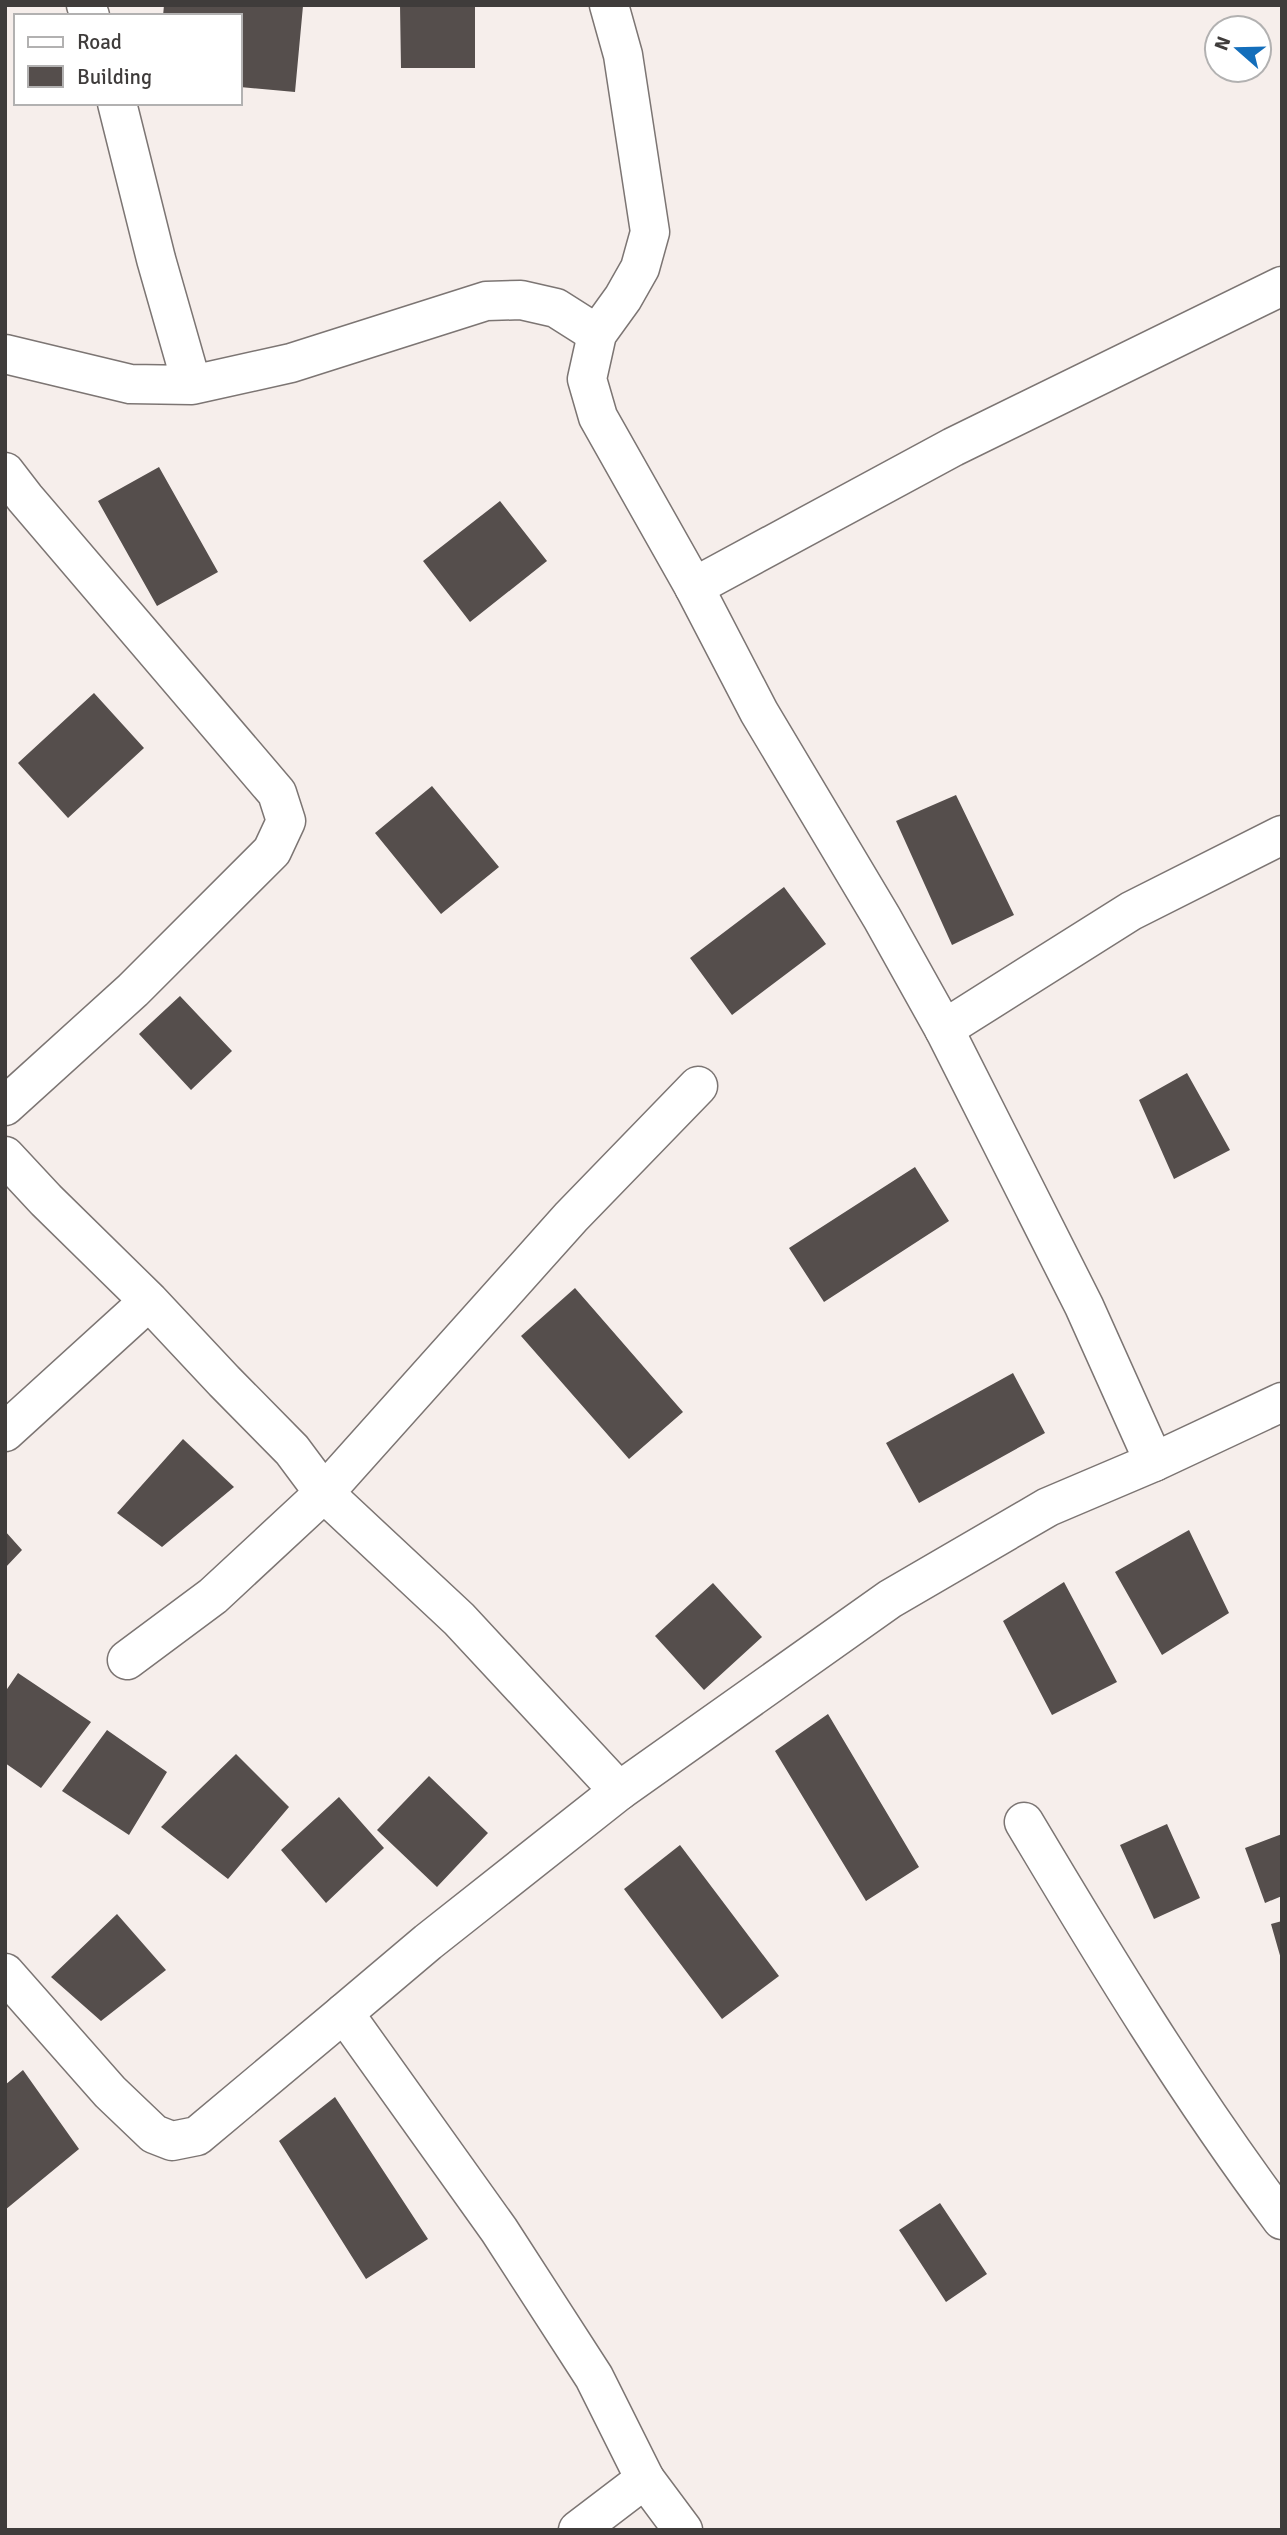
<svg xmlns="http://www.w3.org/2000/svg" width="1287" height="2535" viewBox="0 0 1287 2535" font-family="Signika,sans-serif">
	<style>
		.building { fill: #554e4c }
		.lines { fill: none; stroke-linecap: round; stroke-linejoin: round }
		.street-casing { stroke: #7c7573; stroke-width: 41 }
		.secondary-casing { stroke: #7c7573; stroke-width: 41 }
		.street { stroke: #fff; stroke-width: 38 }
		.secondary { stroke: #fff; stroke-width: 38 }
	</style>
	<rect width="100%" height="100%" fill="#f6eeeb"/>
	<path class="building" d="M164,5L303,6L295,92L240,87V16H163Z
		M400,5H475V68H401Z
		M159,467L218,572L157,606L98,501Z
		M500,501L547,561L470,622L423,561Z
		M94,693L144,748L68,818L18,763Z
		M432,786L499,867L441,914L375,833Z
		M956,795L1014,915L952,945L896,821Z
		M784,887L826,944L732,1015L690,958Z
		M180,996L232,1051L191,1090L139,1034Z
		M1187,1073L1230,1150L1174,1179L1139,1100Z
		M915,1167L949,1221L824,1302L789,1248Z
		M575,1288L683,1412L629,1459L521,1336Z
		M1013,1373L1045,1433L919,1503L886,1443Z
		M183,1439L234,1487L162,1547L117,1513Z
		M1189,1530L1229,1613L1162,1655L1115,1572Z
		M5,1531L22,1550L5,1568Z
		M1064,1582L1117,1682L1052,1715L1003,1621Z
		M713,1583L762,1637L704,1690L655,1636Z
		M18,1673L91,1722L41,1788L5,1763V1692Z
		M828,1714L919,1867L866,1901L775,1751Z
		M107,1730L167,1772L129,1835L62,1791Z
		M236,1754L289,1807L228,1879L161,1827Z
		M429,1776L488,1833L437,1887L377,1830Z
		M339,1797L384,1848L326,1903L281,1850Z
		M1167,1824L1200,1898L1154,1919L1120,1845Z
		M1282,1834V1896L1265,1903L1245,1848Z
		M680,1845L779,1976L722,2019L624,1889Z
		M117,1914L166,1970L101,2021L51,1977Z
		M1282,1921V1959H1281L1271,1924Z
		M23,2070L79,2149L5,2210V2085Z
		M335,2097L428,2239L366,2279L279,2141Z
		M940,2203L987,2274L946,2302L899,2230Z"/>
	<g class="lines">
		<g class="street-casing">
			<path id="street" d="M86,5L90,16
				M117,103L156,259L192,385
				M5,354L130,384L192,385L291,363L486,301L521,300L556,308L597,334
				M5,472L25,498L277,793L286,821L272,851L133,990L5,1106
				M694,587L953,447L1282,286
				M944,1029L1131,911L1282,835
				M5,1156L46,1200L149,1301L224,1381L292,1450L324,1493L459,1619L619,1791
				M5,1432L149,1301
				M1154,1462L1282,1402
				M127,1660L213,1596L324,1493L571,1217L698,1086
				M1024,1822C1105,1958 1187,2093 1282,2220
				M5,1973L110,2092L154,2134L172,2141L197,2136L344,2013
				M645,2479L683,2530"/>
		</g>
		<g class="secondary-casing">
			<path id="secondary" d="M578,2530L645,2479L594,2377L499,2230L344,2013L428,1942L619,1791L890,1599L1048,1507L1154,1462L1084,1306L944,1029L882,918L759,712L694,587L598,417L587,379L597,334L623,298L640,268L650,232L623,55L609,5"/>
		</g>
		<use href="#street" class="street"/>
		<use href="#secondary" class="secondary"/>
	</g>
	<rect width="1287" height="2535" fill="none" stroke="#3f3c3b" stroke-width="14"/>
	<rect x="14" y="14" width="228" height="91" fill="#ffffff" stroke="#b2b1b1" stroke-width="2"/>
	<rect x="28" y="37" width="35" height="10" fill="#ffffff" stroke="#b2b1b1" stroke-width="2"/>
	<text x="77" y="49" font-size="21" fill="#3f3c3b">Road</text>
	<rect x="28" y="66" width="35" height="21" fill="#554e4c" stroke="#b2b1b1" stroke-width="2"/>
	<text x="77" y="84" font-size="21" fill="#3f3c3b">Building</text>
	<g transform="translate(1238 49) rotate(290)"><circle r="33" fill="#ffffff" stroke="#b2b1b1" stroke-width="2"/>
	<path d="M0-5L12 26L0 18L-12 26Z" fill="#136ebb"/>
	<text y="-10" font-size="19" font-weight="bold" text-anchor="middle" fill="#3f3c3b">N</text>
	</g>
</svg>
